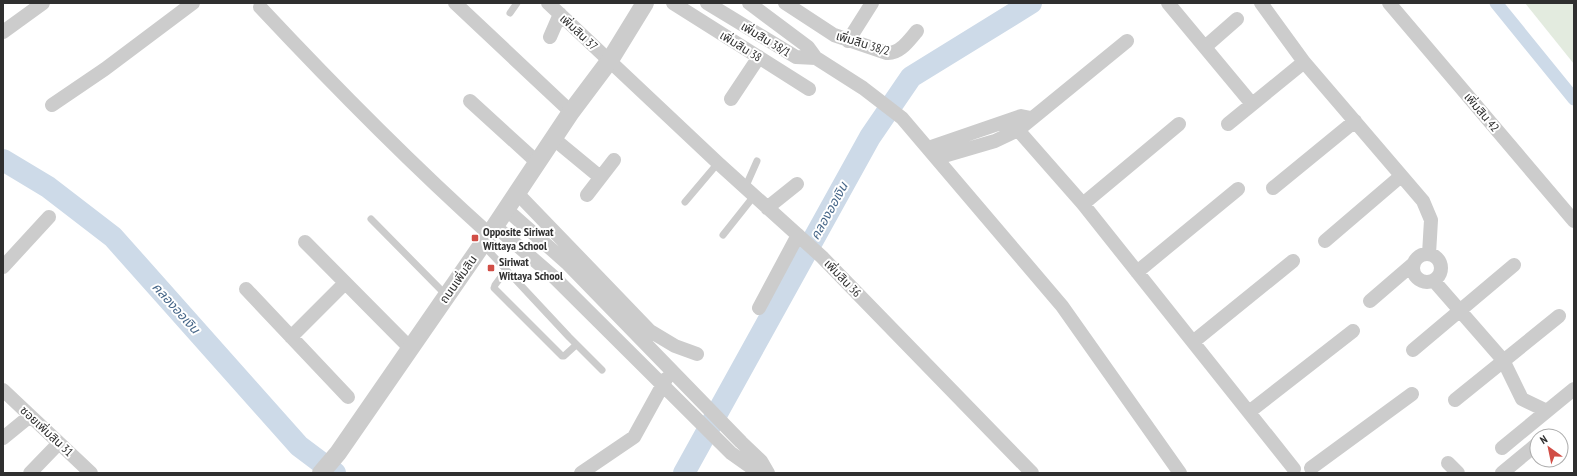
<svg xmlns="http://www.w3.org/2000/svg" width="1577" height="476" viewBox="0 0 1577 476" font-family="'PT Sans Narrow','Noto Sans Thai',sans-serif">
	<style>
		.green { fill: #e3ebdf }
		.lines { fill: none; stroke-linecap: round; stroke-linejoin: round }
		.canal { stroke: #cddae8; stroke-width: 13 }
		.river { stroke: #cddae8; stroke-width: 22 }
		.service { stroke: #ccc; stroke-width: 7 }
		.minor { stroke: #ccc; stroke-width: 14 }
		.tertiary { stroke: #ccc; stroke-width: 18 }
		.poi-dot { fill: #d14e46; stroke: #fff; stroke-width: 1.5 }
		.labels { text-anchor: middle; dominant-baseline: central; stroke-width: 4; stroke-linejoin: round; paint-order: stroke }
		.street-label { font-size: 12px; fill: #2f2f2f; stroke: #fff }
		.poi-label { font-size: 12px; font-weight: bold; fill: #2f2f2f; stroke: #fff; text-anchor: start }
		.water-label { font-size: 13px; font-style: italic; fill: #466688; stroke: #fff }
	</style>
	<rect width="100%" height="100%" fill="#fff"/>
	<path class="green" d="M1525,3H1574V64Z"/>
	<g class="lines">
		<path class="canal" d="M1496,3L1574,99"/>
		<path class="river" d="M3,160L48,187L113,237L299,446L335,473
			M684,473L870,137L911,77L1031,3"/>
		<path class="service" d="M510,13L517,3
			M745,188L757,161
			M685,202L718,163
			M371,219L446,295
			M723,235L754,196
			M483,245L569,337L602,370
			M506,270L495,285L494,288L562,356H564L576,345"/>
		<path class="minor" d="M455,3L571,112
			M548,3L718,163L822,257L1032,473
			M673,3L809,89
			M707,3L796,57L816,58
			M749,3L808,47L816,58L863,88L902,118L1062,306L1180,473
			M785,3L834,35L887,53C900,54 909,40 917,31
			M1168,3L1252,104
			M1389,3L1574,221
			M260,7C334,86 409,162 489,234
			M3,32L43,3
			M550,37L560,14
			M848,41L872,3
			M1205,47L1237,19
			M1304,62L1423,201L1431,220L1429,254
			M731,99L759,57
			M470,101L538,163
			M52,105L105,69L193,3
			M1228,124L1304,62L1261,3
			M1018,130L1083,204L1294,469
			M554,139L600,177
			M928,148L1021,116L1031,118
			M937,158L995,141L1018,130L1127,41
			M1273,188L1355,121
			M517,193L650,331L675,346L697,354
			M587,195L614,160
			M1083,204L1179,124
			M767,208L797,184
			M506,209L568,264L741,442L761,461L768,473
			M495,226L555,278L731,453L755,470L767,473
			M1325,241L1401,176
			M305,242L410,348
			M1413 268a14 14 0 1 1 28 0a14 14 0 1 1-28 0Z
			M3,267L49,217
			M1137,272L1238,189
			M1434,281L1503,360L1522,399L1547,411L1574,389
			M246,289L348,397
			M1370,301L1413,264
			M759,308L798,235
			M291,337L345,283
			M1193,342L1293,261
			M1413,350L1514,265
			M3,390L91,473
			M1455,400L1559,316
			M1249,412L1353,331
			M3,438L30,416
			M1502,448L1547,411
			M1448,463L1458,473
			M1311,468L1412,394
			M30,473L59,443
			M581,473L634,437L666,379
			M1502,473L1537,444"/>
		<path class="tertiary" d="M321,473L338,453L495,226L571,112L610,60L645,3"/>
	</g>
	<g class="poi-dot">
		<rect x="471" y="234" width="8" height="8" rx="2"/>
		<rect x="487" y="264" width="8" height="8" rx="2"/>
	</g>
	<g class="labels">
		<g class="street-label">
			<text transform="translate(579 32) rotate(43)">เพิ่มสิน 37</text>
			<text transform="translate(766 39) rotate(31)">เพิ่มสิน 38/1</text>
			<text transform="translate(863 43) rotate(17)">เพิ่มสิน 38/2</text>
			<text transform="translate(741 46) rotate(32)">เพิ่มสิน 38</text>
			<text transform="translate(1482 112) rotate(50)">เพิ่มสิน 42</text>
			<text transform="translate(843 278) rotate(46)">เพิ่มสิน 36</text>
			<text transform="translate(458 279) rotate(-55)">ถนนเพิ่มสิน</text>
			<text transform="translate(47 431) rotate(43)">ซอยเพิ่มสิน 31</text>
		</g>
		<g class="poi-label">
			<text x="483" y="231">Opposite Siriwat<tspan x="483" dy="14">Wittaya School</tspan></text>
			<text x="499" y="261">Siriwat<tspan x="499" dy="14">Wittaya School</tspan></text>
		</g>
		<g class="water-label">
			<text transform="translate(829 211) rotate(-61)">คลองออเงิน</text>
			<text transform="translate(176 308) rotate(48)">คลองออเงิน</text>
		</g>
	</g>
	<rect width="1577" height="476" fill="none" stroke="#2f2f2f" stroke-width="8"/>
	<g transform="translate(1549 448) rotate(327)"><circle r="19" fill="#ffffff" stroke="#acacac"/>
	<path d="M0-3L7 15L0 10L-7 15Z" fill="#d14e46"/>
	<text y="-6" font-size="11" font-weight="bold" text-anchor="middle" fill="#2f2f2f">N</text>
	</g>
</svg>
